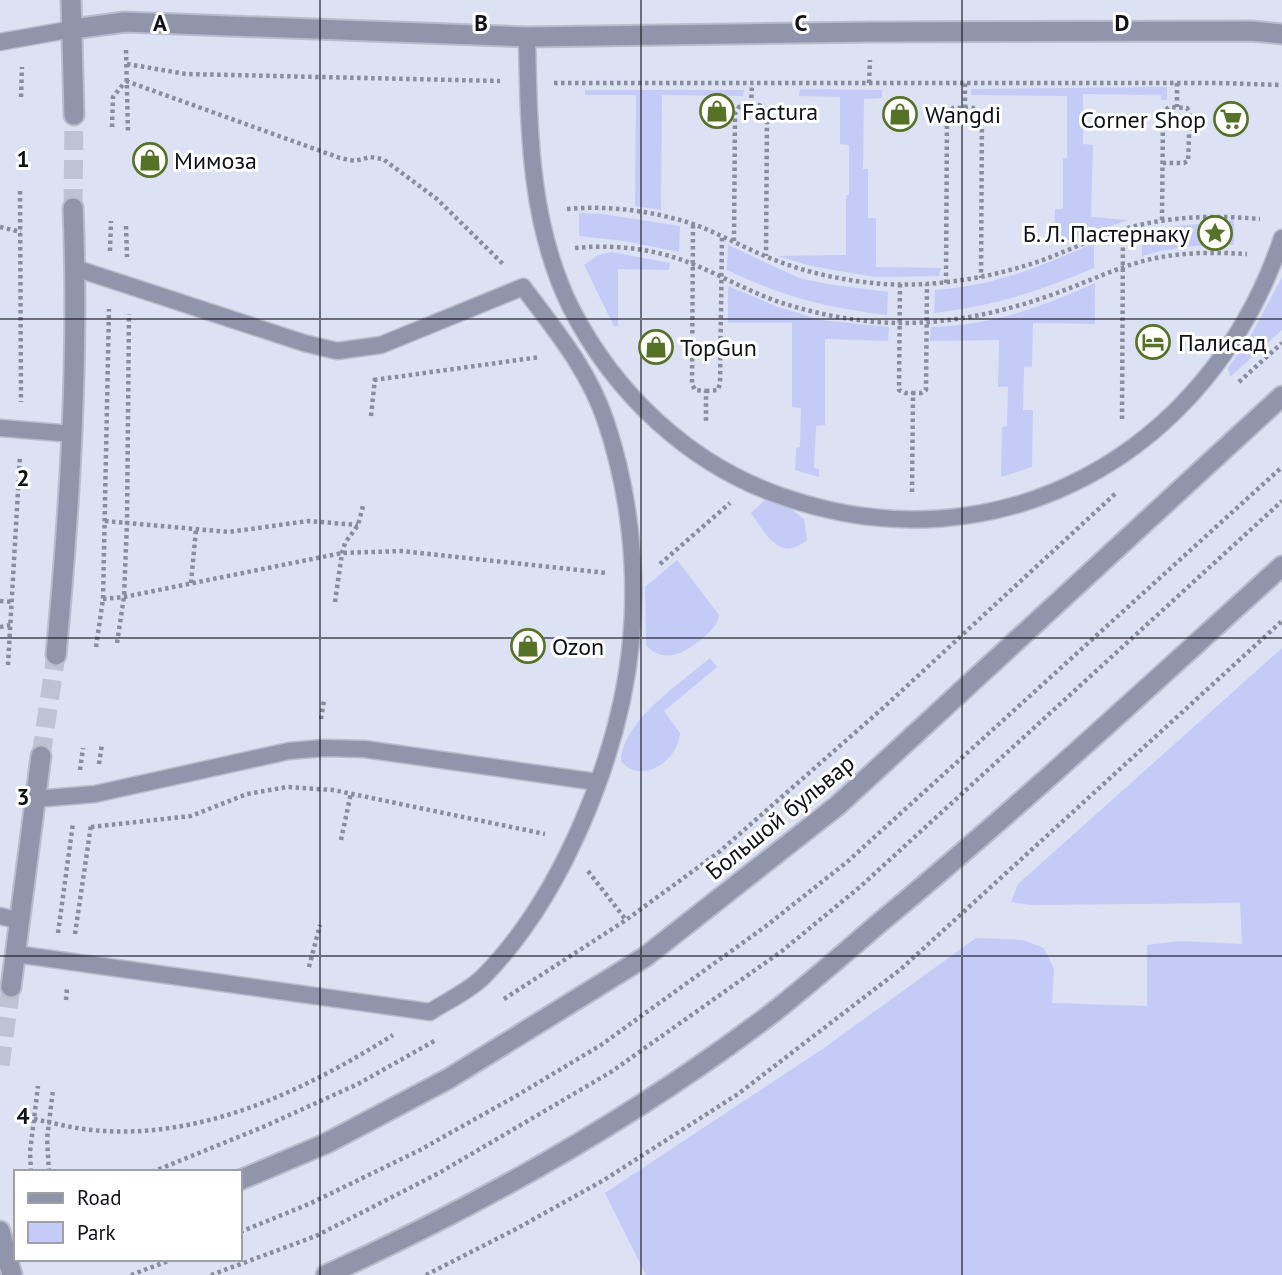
<svg xmlns="http://www.w3.org/2000/svg" width="1282" height="1275" viewBox="0 0 1282 1275" font-family="'PT Sans',sans-serif">
	<style>
		.green { fill: #c3cbf6 }
		.lines { fill: none; stroke-linecap: round; stroke-linejoin: round }
		.minor-tunnel { stroke: #bec2d3; stroke-width: 19; stroke-dasharray: 19 10; stroke-linecap: butt }
		.service-casing { stroke: #b8bccc; stroke-width: 19 }
		.minor-casing { stroke: #b8bccc; stroke-width: 23 }
		.path { stroke: #8a8d9b; stroke-width: 4.5; stroke-dasharray: 3.5 3.5; stroke-linecap: butt }
		.service { stroke: #9095ac; stroke-width: 16 }
		.minor { stroke: #9095ac; stroke-width: 19 }
		.grid { fill: none; stroke: #101118; stroke-width: 2; stroke-opacity: 0.55 }
		.labels { text-anchor: middle; dominant-baseline: central; stroke-width: 6; stroke-linejoin: round; paint-order: stroke }
		.poi-label { font-size: 24px; fill: #101118; stroke: #fff; text-anchor: start }
		.street-label { font-size: 24px; fill: #101118; stroke: #fff }
		.grid-label { font-size: 23px; text-anchor: middle; font-weight: bold; fill: #101118; stroke: #fff; stroke-width: 6; stroke-linejoin: round; paint-order: stroke }
	</style>
	<rect width="100%" height="100%" fill="#dde1f4"/>
	<path class="green" d="M1167,87V100H1161V95L1083,94V144L1093,145L1091,217L1128,220L1054,245L1055,209H1063V159L1067,158V96L971,95V89Z
		M800,89L882,90V98L864,99L863,169H868V218H876V267L941,268L939,276L875,277L811,266L778,256L846,255V195H849V145L840,144V97L799,96Z
		M585,90H744L743,96L662,95L661,210L635,206L636,95H585Z
		M579,213L602,214L680,226L679,252L625,241L579,236Z
		M1234,220V245C1202,244 1173,247 1142,256V230Z
		M1094,243V268C1037,292 996,305 934,313L935,290C995,286 1040,267 1094,243Z
		M728,245L799,278L827,284L888,292L887,315C823,307 785,297 727,270Z
		M612,252L670,263L669,270L618,269V326H614L584,265L598,255Z
		M1282,277V330L1230,377L1228,368L1250,337Z
		M1095,283V324L1033,323L1032,367H1024L1023,410H1033L1032,467L1001,477L1002,427L1007,426L1008,387H998L999,340L930,341L931,327C990,326 1042,307 1095,283Z
		M728,286L778,307L821,320L889,327L888,341L825,339V425L816,426L814,468L819,469V477L795,470L796,448L800,447L801,408L792,407V323H728Z
		M765,500L791,509L804,519L807,540C779,563 766,534 751,513Z
		M677,560L719,615C717,626 712,629 704,637C686,652 665,666 646,645L645,587Z
		M1282,648V1275H646L605,1193L824,1048L976,938L1023,940L1044,948L1054,969L1052,1003L1147,1006V945L1180,941L1242,944L1240,903L1031,905L1011,902L1018,884Z
		M710,658L717,667L664,711L680,733C678,761 641,786 621,761C623,720 681,683 710,658Z"/>
	<g class="lines">
		<path class="minor-tunnel" d="M73,208L74,115
			M41,756L56,655
			M0,1065L11,987"/>
		<g class="service-casing">
			<path id="service" d="M527,37C529,130 529,223 571,308C615,394 689,464 781,496C999,573 1210,453 1282,238
				M0,42L73,29
				M0,428L73,434
				M36,799L95,794L289,751L324,748L364,749L597,782
				M0,916L20,921
				M16,954L430,1012C447,1001 469,991 483,977C563,896 620,754 631,642C638,570 629,490 606,422C589,370 555,330 523,287L381,345L337,351L304,343L75,268"/>
		</g>
		<g class="minor-casing">
			<path id="minor" d="M71,0L74,115
				M73,29L125,22L527,37L871,32L1252,31L1282,34
				M56,655C70,506 79,357 73,208
				M11,987L41,756
				M240,1180L325,1144L448,1079L645,957L837,806L1282,396
				M0,1231L12,1275
				M326,1275C482,1204 634,1118 771,1014C807,986 842,955 877,925C1016,810 1148,687 1282,566"/>
		</g>
		<path class="path" d="M126,50L128,132
			M127,64L186,74L500,81
			M126,81L340,158L355,161L370,157L383,159L437,199L504,265
			M554,83H1218L1282,85
			M869,83L870,60
			M1177,83V107
			M21,97L22,67
			M751,105L752,84
			M965,108V83
			M112,127L113,97L125,82
			M20,191L21,402
			M567,209C609,205 653,211 693,224C718,233 741,246 765,256C802,272 844,281 884,284C937,287 989,278 1040,261C1068,251 1095,237 1124,229C1169,216 1214,215 1260,219
			M1162,220L1163,112L1169,107L1187,108L1190,113L1188,161L1184,163H1163
			M693,225L692,384L695,390L706,391V424
			M126,226L127,257
			M0,227L21,232
			M734,241L735,114L739,107L759,105L766,109L767,114L766,256
			M575,248C616,244 657,249 695,265C724,277 752,293 782,303C820,315 862,323 902,323C956,323 1007,311 1057,293C1087,282 1116,268 1147,260C1180,252 1213,252 1247,254
			M110,251L111,221
			M946,283L947,114L953,108H977L982,115L981,278
			M900,284L899,390L905,393H913
			M374,380L540,357
			M1239,382L1282,343
			M706,391L718,390L720,384L722,235
			M371,416L375,378
			M1122,419L1123,229
			M912,492L913,393H921L926,390L927,284
			M105,521L229,532L308,521L358,525
			M660,564L730,503
			M191,583L196,529
			M103,599L124,597L342,553L401,551L607,573
			M0,601L12,602
			M335,602L342,553L345,543L358,525L363,506
			M0,627L11,625
			M117,643L124,597L127,522L129,314
			M96,647L103,599L109,309
			M8,665L20,456
			M321,719L324,700
			M99,764L102,744
			M80,770L83,748
			M91,827L191,816L247,794L287,787L333,790L545,834
			M341,840L351,793
			M588,871L626,920
			M58,933L73,823
			M75,934L91,825
			M309,967L320,925
			M504,999L626,920L719,852L883,708L1116,493
			M66,1000L67,988
			M34,1119C53,1123 72,1128 92,1130C200,1141 304,1091 393,1035
			M31,1172L30,1152L38,1086
			M49,1172L47,1139L53,1090
			M152,1172L263,1127L358,1084L436,1040
			M240,1232L309,1204L420,1150L516,1096L601,1045L766,926L847,862L1282,467
			M131,1275L173,1259
			M211,1275L316,1236L439,1173L611,1072L782,951L861,886L1282,501
			M426,1275L516,1229L604,1180L738,1094L901,969L1282,621"/>
		<use href="#service" class="service"/>
		<use href="#minor" class="minor"/>
	</g>
	<path class="grid" d="M320,0V1275M641,0V1275M962,0V1275M0,319H1282M0,638H1282M0,956H1282"/>
	<defs>
		<g id="shop-ring" transform="scale(1.75)"><circle r="9.5" fill="#fff" stroke="#567226" stroke-width="1.5"/><path d="M-5-2.5h2.3a2.7 3.5 0 0 1 5.4 0H5L5.5 6h-11ZM-1.5-2.5h3a1.5 2.3 0 0 0-3 0Z" fill="#567226"/></g>
		<g id="supermarket-ring" transform="scale(1.75)"><circle r="9.5" fill="#fff" stroke="#567226" stroke-width="1.5"/><path d="M-6-5.5h2.5l.6 2H6L4.5 2H-2.5L-4.4-4H-6ZM-1.5 3.2a1.3 1.3 0 1 0 .1 0ZM3 3.2a1.3 1.3 0 1 0 .1 0Z" fill="#567226"/></g>
		<g id="sight-ring" transform="scale(1.75)"><circle r="9.5" fill="#fff" stroke="#567226" stroke-width="1.5"/><path d="M0-6L1.8-2.2L6-1.7L2.9 1.2L3.7 5.4L0 3.3L-3.7 5.4L-2.9 1.2L-6-1.7L-1.8-2.2Z" fill="#567226"/></g>
		<g id="hotel-ring" transform="scale(1.75)"><circle r="9.5" fill="#fff" stroke="#567226" stroke-width="1.5"/><path d="M-6-4.5h1.5V1H6V5H4.5V3h-9V5H-6ZM-4 0a1.8 1.8 0 1 1 3.6 0ZM.5 0V-2.5h3Q6-2.5 6 0Z" fill="#567226"/></g>
	</defs>
	<g fill-rule="evenodd">
		<use href="#shop-ring" x="717" y="111"/>
		<use href="#shop-ring" x="900" y="114"/>
		<use href="#supermarket-ring" x="1231" y="119"/>
		<use href="#shop-ring" x="150" y="160"/>
		<use href="#sight-ring" x="1215" y="233"/>
		<use href="#hotel-ring" x="1153" y="342"/>
		<use href="#shop-ring" x="656" y="347"/>
		<use href="#shop-ring" x="528" y="646"/>
	</g>
	<g class="labels">
		<g class="poi-label">
			<text x="742" y="111">Factura</text>
			<text x="925" y="114">Wangdi</text>
			<text x="1206" y="119" text-anchor="end">Corner Shop</text>
			<text x="174" y="160">Мимоза</text>
			<text x="1190" y="233" text-anchor="end">Б. Л. Пастернаку</text>
			<text x="1178" y="342">Палисад</text>
			<text x="680" y="347">TopGun</text>
			<text x="552" y="646">Ozon</text>
		</g>
		<g class="street-label">
			<text transform="translate(780 817) rotate(-39)">Большой бульвар</text>
		</g>
	</g>
	<g class="grid-label">
		<text x="160" y="31">A</text>
		<text x="481" y="31">B</text>
		<text x="801" y="31">C</text>
		<text x="1122" y="31">D</text>
		<text x="23" y="167">1</text>
		<text x="23" y="486">2</text>
		<text x="23" y="805">3</text>
		<text x="23" y="1124">4</text>
	</g>
	<rect x="14" y="1170" width="228" height="91" fill="#ffffff" stroke="#9fa0a3" stroke-width="2"/>
	<rect x="28" y="1193" width="35" height="10" fill="#9095ac" stroke="#9fa0a3" stroke-width="2"/>
	<text x="77" y="1205" font-size="21" fill="#101118">Road</text>
	<rect x="28" y="1222" width="35" height="21" fill="#c3cbf6" stroke="#9fa0a3" stroke-width="2"/>
	<text x="77" y="1240" font-size="21" fill="#101118">Park</text>
</svg>
